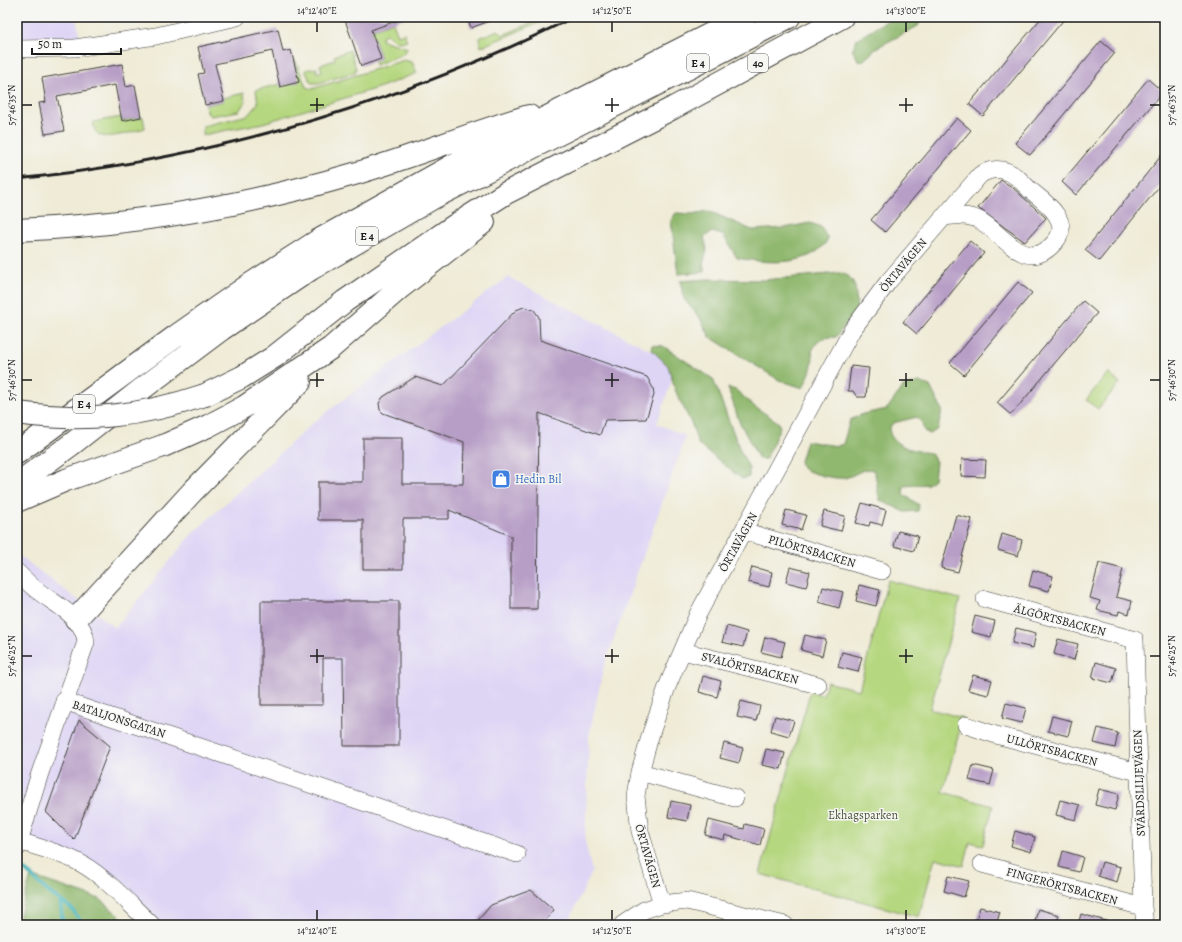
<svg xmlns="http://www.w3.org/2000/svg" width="1182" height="942" viewBox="0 0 1182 942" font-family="Alegreya,serif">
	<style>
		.built { fill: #ded5f5 }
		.green { fill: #b5d77f; stroke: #687a4e }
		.forest { fill: #90b86e; stroke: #566a45 }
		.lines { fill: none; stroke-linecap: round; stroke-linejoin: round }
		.stream { stroke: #45b5bd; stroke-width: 3.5 }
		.building { fill: #b79ec6 }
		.minor-casing { stroke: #3c3b38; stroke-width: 18 }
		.highway-casing { stroke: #3c3b38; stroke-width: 24 }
		.minor { stroke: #fff; stroke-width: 17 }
		.highway { stroke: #fff; stroke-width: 22 }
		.rail { stroke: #1c1c1c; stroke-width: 3 }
		.highway-bridge-casing { stroke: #3c3b38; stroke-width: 24; stroke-linecap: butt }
		.highway-bridge { stroke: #fff; stroke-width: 22 }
		.ticks { fill: none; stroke: #1c1c1c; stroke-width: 1.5 }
		.labels { text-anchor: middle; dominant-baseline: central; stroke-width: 3; stroke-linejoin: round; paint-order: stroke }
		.shield { fill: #f6f6f2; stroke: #5d5d5c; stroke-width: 1 }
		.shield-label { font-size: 11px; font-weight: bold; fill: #1c1c1c }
		.street-label { font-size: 12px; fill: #1c1c1c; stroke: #f6f6f2 }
		.shop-label { font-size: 12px; fill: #366cbe; stroke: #f6f6f2; text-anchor: start }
		.park-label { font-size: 12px; fill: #4a543a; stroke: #f6f6f2 }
		.neatline { fill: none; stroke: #1c1c1c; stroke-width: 1.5 }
		.ticks-label { font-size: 10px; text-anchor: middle; fill: #1c1c1c }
	</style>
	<rect width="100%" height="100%" fill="#f6f6f2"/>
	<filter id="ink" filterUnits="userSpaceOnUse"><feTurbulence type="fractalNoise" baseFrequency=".025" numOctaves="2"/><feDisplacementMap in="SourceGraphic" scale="8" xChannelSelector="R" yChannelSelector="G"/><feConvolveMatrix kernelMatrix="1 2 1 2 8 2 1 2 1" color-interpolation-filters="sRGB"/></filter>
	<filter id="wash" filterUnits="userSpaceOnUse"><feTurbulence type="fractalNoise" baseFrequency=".012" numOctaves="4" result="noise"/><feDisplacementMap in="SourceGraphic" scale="16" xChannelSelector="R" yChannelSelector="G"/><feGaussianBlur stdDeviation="0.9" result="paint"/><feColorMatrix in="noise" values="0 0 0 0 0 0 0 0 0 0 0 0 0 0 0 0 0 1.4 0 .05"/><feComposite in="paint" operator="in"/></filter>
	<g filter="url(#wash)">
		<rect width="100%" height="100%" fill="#efebd6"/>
		<path class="built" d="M17,17H76L80,38H17Z
			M508,277L660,355L667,362L670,370L671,383L657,424L686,436L604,666L589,736L585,841L592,872L567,925H163L110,878L17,833V554L115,628L191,535L315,421Z"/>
		<path class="green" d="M545,17H552L481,47L479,38L498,30L503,35Z
			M393,22L398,35L404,33L407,41L397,42L386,34L382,36V40L408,48L403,54L375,65L374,61L381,58L371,30Z
			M350,50L356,69L355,72L319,83H311L305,70L317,68L316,72H322L320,65L335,60L334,56Z
			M294,60L296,61L306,87L312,89L404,60L412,62L417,73L381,87L263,123L203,135V126L248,115L258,103L256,90L280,84L299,82Z
			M244,93L245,102L239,111L211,116L208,114L205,105L223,101V98Z
			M121,117L122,121L143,117L145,128C136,131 106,141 98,134C94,131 94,127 93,122Z
			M1108,373L1120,383L1098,409L1086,400Z
			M888,580L960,599L930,709L963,718L943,792L993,806L983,845L970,842L964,866L935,858L919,917L760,874L810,692L823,695L827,682L859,690Z"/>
		<path class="forest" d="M893,17H922L918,26L878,47L864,60L859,61L852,50L857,39Z
			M709,211L752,230L784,228L810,223L821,227L828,239C812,268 765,263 737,258L723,235L712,232L704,237L707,250L703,265L705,272L678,274L671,220L676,213L692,214Z
			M840,273C859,277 855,294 857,310L836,337C823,337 818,339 812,351C815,365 809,375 803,388L779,380L710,337L700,318L684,299L680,281L708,279L763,280Z
			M652,345L663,346L713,379L740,450L749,468V477L742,479L698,444L692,425L676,392L668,366L651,349Z
			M919,382L930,386L942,410L938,429L930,434L924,431L922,423L917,417L893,423L889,428C890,447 916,451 931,453L936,462L934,479L928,484L904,486L903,494L919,505L918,511L905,512L880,500C876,488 878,479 873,470C863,467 855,476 844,478C833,479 812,474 802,468L800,461L806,441L837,446L843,444L850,420L863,414L887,409L903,387Z
			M728,388L736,390L755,407L778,422L780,427L766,459H759L739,421Z
			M31,876L100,899L130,925H17Z"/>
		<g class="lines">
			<path class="stream" d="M25,870L47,891L72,909L83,925
				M60,900L63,925"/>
		</g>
		<g id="blocks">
			<path class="building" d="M344,17H403L404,18L371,30L381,59L361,66Z
				M467,17H497V18L471,28Z
				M1042,17H1066L983,116L969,104Z
				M278,29L283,52L291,50L299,82L280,87L272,51L215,64L224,101L205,105L198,74L204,73L198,47Z
				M1101,41L1115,53L1030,155L1015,143Z
				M122,64L126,87L135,85L141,117L122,121L115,85L57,96L64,131L45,134L39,103L46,102L42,78Z
				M1148,79L1163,92L1076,195L1062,182Z
				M957,118L971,130L885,232L871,220Z
				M1165,151V179L1099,261L1085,250Z
				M1001,180L1012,187L1046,218L1025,242L978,208Z
				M970,241L984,253L917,334L903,322Z
				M1018,282L1032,293L964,375L950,363Z
				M1083,301L1097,313L1011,415L997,403Z
				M524,307L534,310L539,317L540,340L647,377L653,388L654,395L646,419L605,420L600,435L539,413L537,609H511V536L449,510V519H403V569H363V520H318V482H363V438H402V484H463L464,442L383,413L380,410L379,403L383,397L415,377L443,386L516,310Z
				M851,366L869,368L866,397H857L853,391H848Z
				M962,459L986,460L985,477L961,476Z
				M862,503L886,510L882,525L870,522L869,526L856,523Z
				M786,510L806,515L801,530L782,525Z
				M824,511L845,516L841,531L820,526Z
				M956,515L972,519L958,572L941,568Z
				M898,531L918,536L914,551L894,546Z
				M1002,534L1022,540L1018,556L998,550Z
				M1099,563L1123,569L1116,597L1132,601L1129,614L1119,611L1118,615L1097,610L1100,601L1090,598Z
				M752,567L772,572L769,587L748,582Z
				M790,567L810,572L806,587L786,582Z
				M1033,570L1053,576L1049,591L1029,586Z
				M859,585L880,590L876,606L856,601Z
				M823,587L843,592L839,608L819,602Z
				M261,601H399V746H344L343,658H323V705H261Z
				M975,616L995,621L991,637L971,632Z
				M727,626L747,632L743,647L722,642Z
				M1016,628L1036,633L1033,648L1012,643Z
				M805,635L826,640L822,656L801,650Z
				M765,637L785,642L781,657L761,652Z
				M1058,639L1078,644L1074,660L1054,654Z
				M842,652L862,657L858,672L838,667Z
				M1096,662L1116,668L1112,683L1092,678Z
				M973,675L992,680L988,695L968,690Z
				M703,676L721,681L717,697L699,692Z
				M741,701L760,706L756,721L737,717Z
				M1006,703L1026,708L1022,723L1002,718Z
				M775,716L794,721L789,736L771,731Z
				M1052,716L1072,721L1068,736L1048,731Z
				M79,720L110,746L74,840L46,812Z
				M1098,728L1118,733L1115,748L1094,743Z
				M724,743L743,748L739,763L720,758Z
				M766,749L785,753L781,769L762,765Z
				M973,765L994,770L990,785L969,780Z
				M1099,789L1119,794L1115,810L1095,805Z
				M1060,800L1080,805L1076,820L1056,815Z
				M671,801L690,805L687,821L668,817Z
				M709,820L744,829L745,824L764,829L760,845L725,835L724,840L705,835Z
				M1015,831L1035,837L1031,852L1011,846Z
				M1063,851L1083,857L1079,872L1059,867Z
				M1102,862L1121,867L1117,882L1098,876Z
				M948,876L969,881L964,897L944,891Z
				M531,890L554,910L542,925H474L491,905Z
				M980,907L1000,912L996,925L976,921Z
				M1038,909L1059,915L1056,925H1034Z
				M1081,914L1110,922L1109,925H1078Z"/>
		</g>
	</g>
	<g filter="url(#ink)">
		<use href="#blocks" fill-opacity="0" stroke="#3c3b38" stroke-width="1"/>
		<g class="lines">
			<g class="minor-casing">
				<path id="minor" d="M17,49L75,48L156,36L237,17
					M743,531L882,571
					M17,572C24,579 31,586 38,591C56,605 84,617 86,642L40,773L17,848
					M985,599L1135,640L1143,907L1145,925
					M683,651L818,685
					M64,701L517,854
					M966,725L996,735L1138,772
					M640,772L735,798
					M19,841C40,848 63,853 82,864C108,879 130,905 152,925
					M982,864L1143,907
					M662,904L640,831L636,796L640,772L651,733L667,687L698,614L852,330L888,282L980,175C988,170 997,168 1006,171C1015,174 1023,183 1030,190C1045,202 1074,222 1054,243C1026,275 1004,234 979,220C968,214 954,216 943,217
					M622,925L644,910L662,904L687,901L785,925"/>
			</g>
			<g class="highway-casing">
				<path id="highway" d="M17,230C130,225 245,206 354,174C413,157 470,133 529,116
					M205,395L242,377L274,357L345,301L454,226L506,193L673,108L842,17
					M17,453L176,336L249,285L319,240L455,164L744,17
					M17,484L72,444L142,389L222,329L311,269L433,198L789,17
					M17,501L66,480L163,446L208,426L244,407L331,348L401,287L484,222
					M76,619L192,492L300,382"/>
			</g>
			<use href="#minor" class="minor"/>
			<use href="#highway" class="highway"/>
			<path class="rail" d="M17,179C211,159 399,104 574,17"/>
			<g class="highway-bridge-casing">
				<path id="highway-bridge" d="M17,413C84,422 140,417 205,395"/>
			</g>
			<use href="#highway-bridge" class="highway-bridge"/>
		</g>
	</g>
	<path class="ticks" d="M317,22V32M612,22V32M906,22V32M317,98V112M612,98V112M906,98V112M22,105H32M310,105H324M605,105H619M899,105H913M1150,105H1160M317,373V387M612,373V387M906,373V387M22,380H32M310,380H324M605,380H619M899,380H913M1150,380H1160M317,649V663M612,649V663M906,649V663M22,656H32M310,656H324M605,656H619M899,656H913M1150,656H1160M317,910V920M612,910V920M906,910V920"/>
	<defs>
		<g id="shop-square" transform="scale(1)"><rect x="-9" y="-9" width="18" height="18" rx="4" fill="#3f7fe0" stroke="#f6f6f2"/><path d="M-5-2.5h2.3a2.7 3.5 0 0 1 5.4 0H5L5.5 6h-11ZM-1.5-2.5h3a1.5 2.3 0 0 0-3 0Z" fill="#fff"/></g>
	</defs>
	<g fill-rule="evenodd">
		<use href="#shop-square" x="501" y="479"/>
	</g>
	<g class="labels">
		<g class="shield">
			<rect x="687" y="54" width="22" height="18" rx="3"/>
			<rect x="748" y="54" width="20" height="18" rx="3"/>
			<rect x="356" y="227" width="22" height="18" rx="3"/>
			<rect x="73" y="395" width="22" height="18" rx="3"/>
		</g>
		<g class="shield-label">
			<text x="698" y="63">E 4</text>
			<text x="758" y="63">40</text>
			<text x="367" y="236">E 4</text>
			<text x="84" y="404">E 4</text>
		</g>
		<g class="street-label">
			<text transform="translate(903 265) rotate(-50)">ÖRTAVÄGEN</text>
			<text transform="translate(738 542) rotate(-61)">ÖRTAVÄGEN</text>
			<text transform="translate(812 551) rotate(16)">PILÖRTSBACKEN</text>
			<text transform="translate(1060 620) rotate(15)">ÄLGÖRTSBACKEN</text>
			<text transform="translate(750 668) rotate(14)">SVALÖRTSBACKEN</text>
			<text transform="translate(119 719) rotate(18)">BATALJONSGATAN</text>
			<text transform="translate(1052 750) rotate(15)">ULLÖRTSBACKEN</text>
			<text transform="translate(1139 783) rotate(-92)">SVÄRDSLILJEVÄGEN</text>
			<text transform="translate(648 856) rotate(74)">ÖRTAVÄGEN</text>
			<text transform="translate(1062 886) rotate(15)">FINGERÖRTSBACKEN</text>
		</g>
		<g class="shop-label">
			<text x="515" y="479">Hedin Bil</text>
		</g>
		<g class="park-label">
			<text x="863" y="815">Ekhagsparken</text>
		</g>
	</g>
	<rect width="1182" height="942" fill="none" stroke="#f6f6f2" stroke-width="44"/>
	<path d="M32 48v6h89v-6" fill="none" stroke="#1c1c1c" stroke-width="2"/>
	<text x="38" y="48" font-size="12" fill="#1c1c1c" stroke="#f6f6f2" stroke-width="3" paint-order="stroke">50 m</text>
	<rect x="22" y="22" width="1138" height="898" class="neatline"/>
	<g class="ticks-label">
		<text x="317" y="14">14°12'40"E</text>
		<text x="612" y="14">14°12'50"E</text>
		<text x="906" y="14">14°13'00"E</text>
		<text transform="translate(11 105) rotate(-90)" y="4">57°46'35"N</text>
		<text transform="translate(1171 105) rotate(-90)" y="4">57°46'35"N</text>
		<text transform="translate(11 380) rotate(-90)" y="4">57°46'30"N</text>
		<text transform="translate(1171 380) rotate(-90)" y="4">57°46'30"N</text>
		<text transform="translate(11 656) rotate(-90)" y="4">57°46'25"N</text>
		<text transform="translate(1171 656) rotate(-90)" y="4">57°46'25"N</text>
		<text x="317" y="934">14°12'40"E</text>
		<text x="612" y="934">14°12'50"E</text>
		<text x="906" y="934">14°13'00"E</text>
	</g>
</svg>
